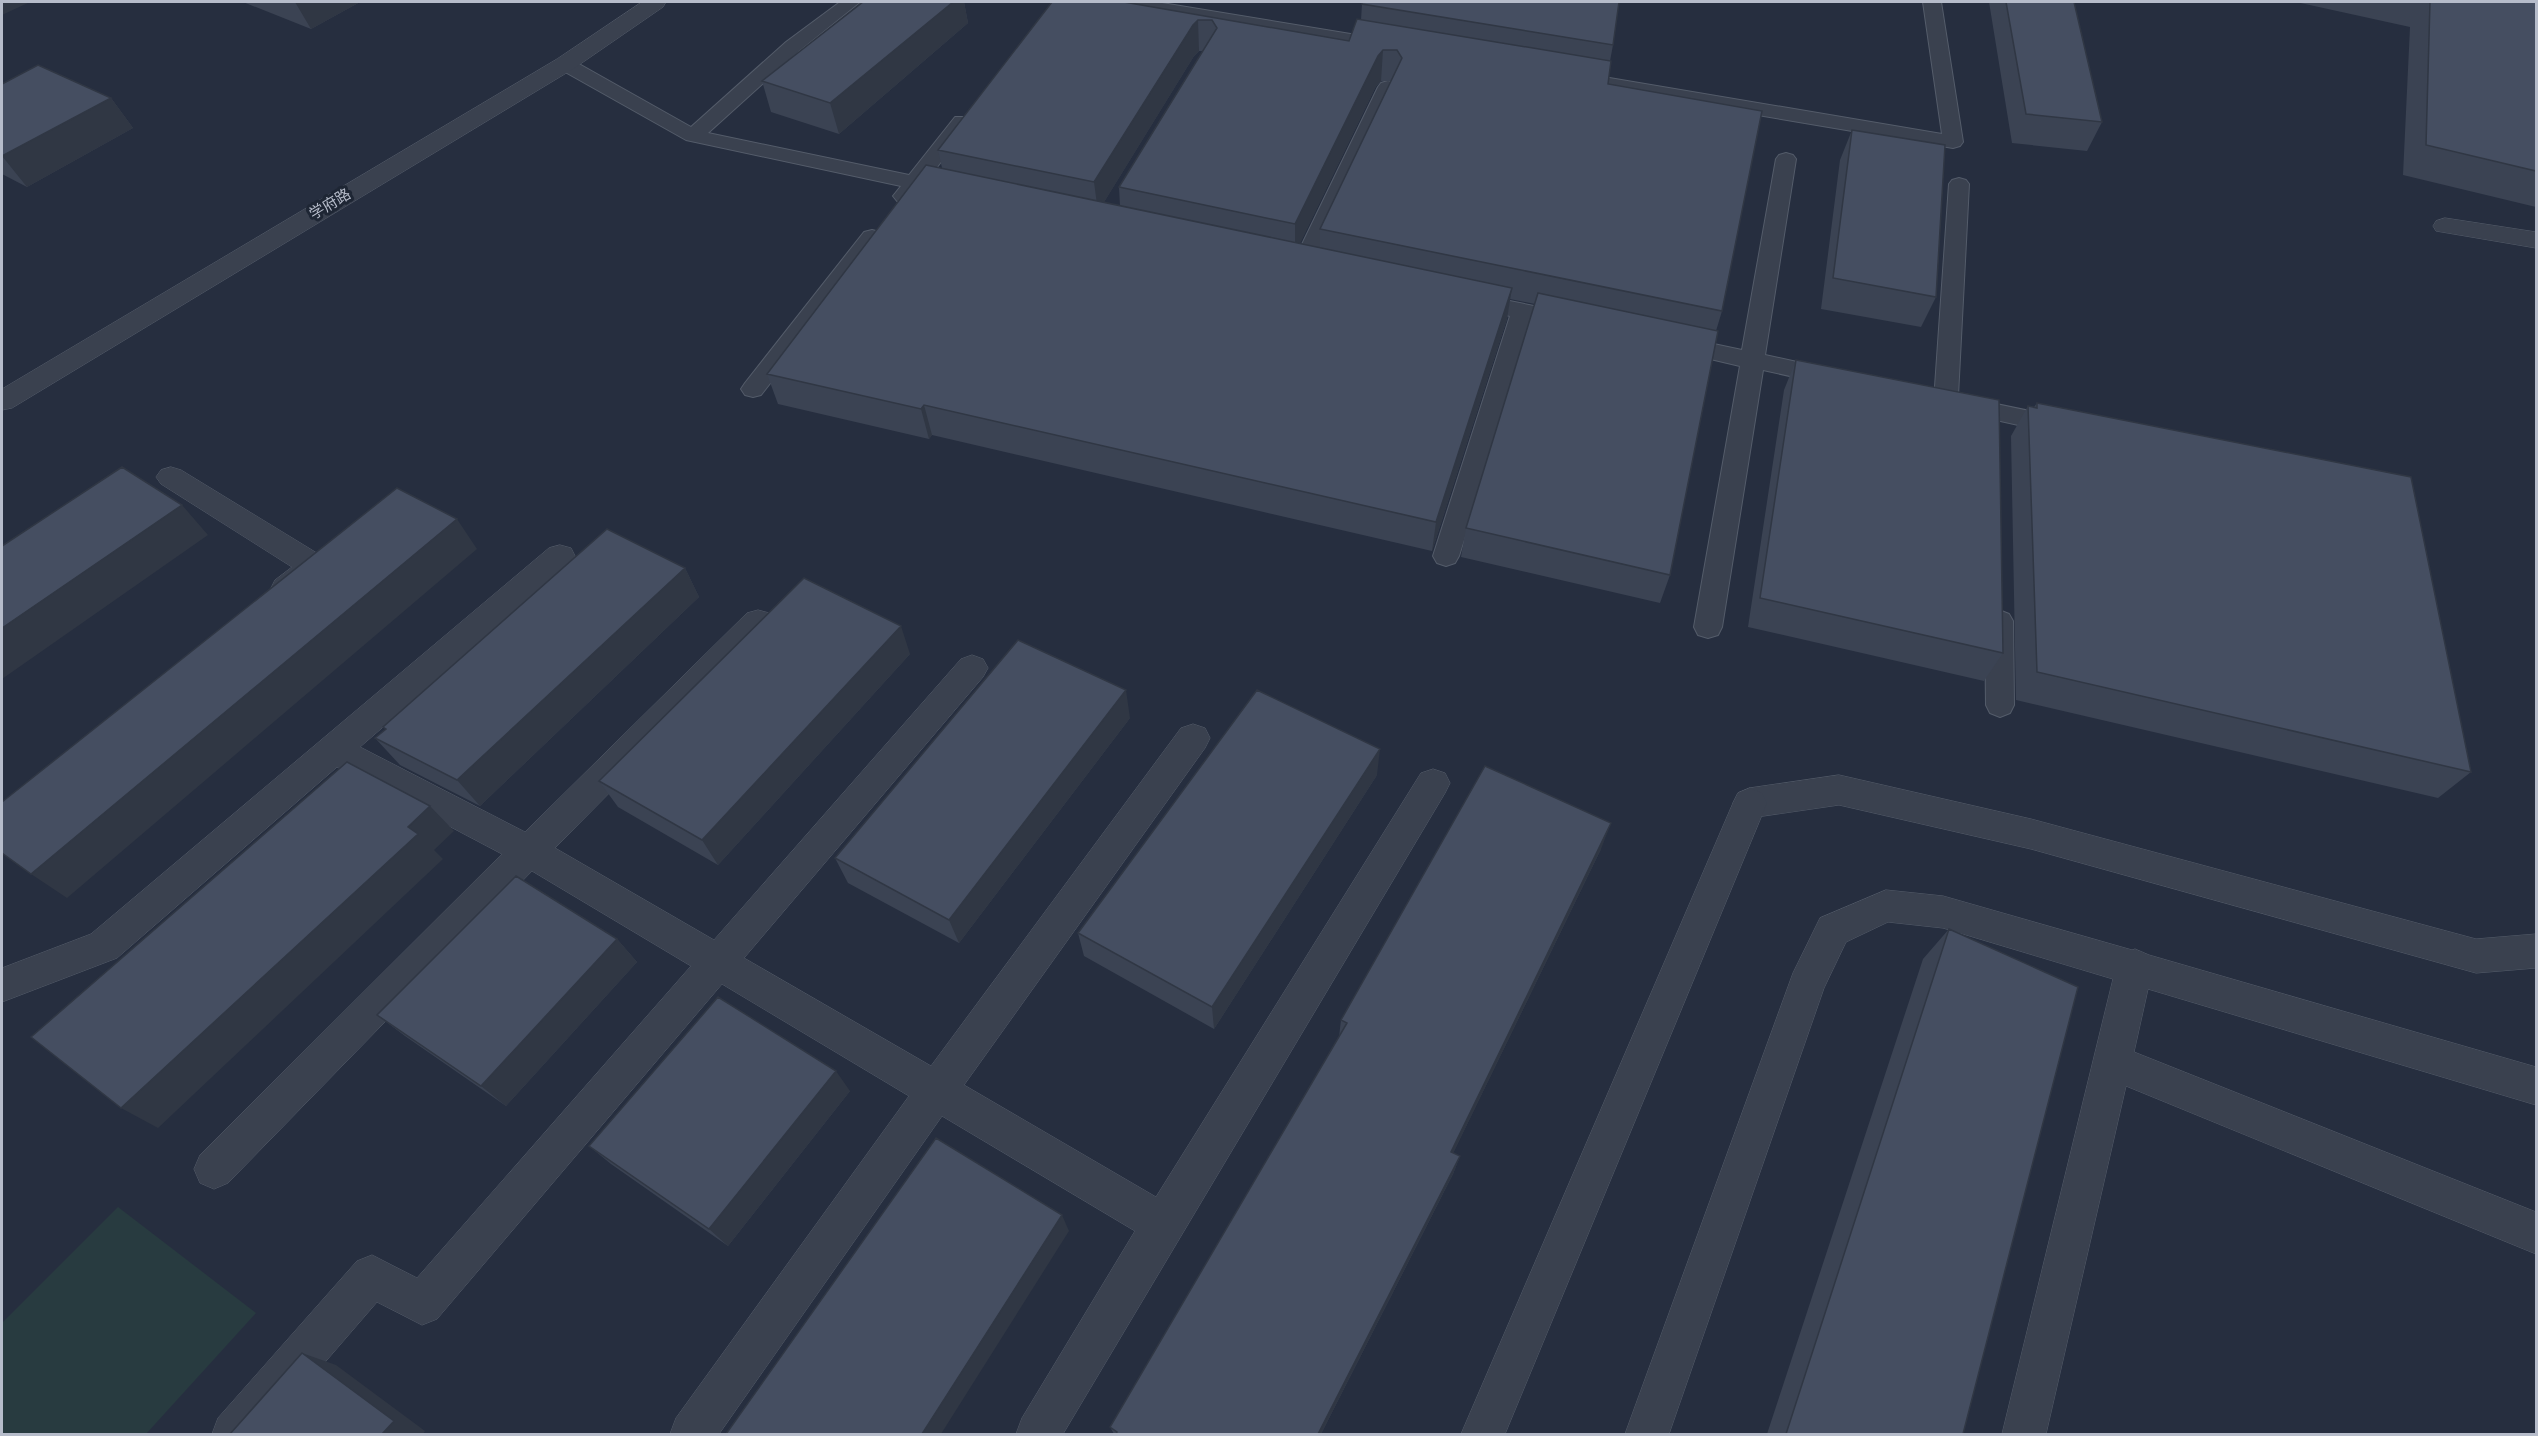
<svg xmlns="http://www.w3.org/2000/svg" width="2538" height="1436" viewBox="0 0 2538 1436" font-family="'Fira Sans','Noto Sans SC',sans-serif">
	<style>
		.green { fill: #283b40 }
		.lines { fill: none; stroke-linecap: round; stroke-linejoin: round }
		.service-casing { stroke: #545c6a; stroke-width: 2 }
		.minor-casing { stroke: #545c6a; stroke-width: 1 }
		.tertiary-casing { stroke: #545c6a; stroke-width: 1 }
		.service { fill: #3a414f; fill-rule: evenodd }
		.minor { fill: #3a414f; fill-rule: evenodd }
		.tertiary { fill: #3a414f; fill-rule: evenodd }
		.wall { fill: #3b4353; fill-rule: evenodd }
		.shaded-wall { fill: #303744 }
		.building { fill: #454e61; stroke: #303744; stroke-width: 1.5 }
		.labels { text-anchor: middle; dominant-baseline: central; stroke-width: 6; stroke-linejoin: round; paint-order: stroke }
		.far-street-label { font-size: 15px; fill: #b6bcca; stroke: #1e2634 }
	</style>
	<rect width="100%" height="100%" fill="#262e3f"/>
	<path class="green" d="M118,1207L256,1313L146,1434H2V1323Z"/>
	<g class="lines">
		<g class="service-casing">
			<path id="service" d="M840,2H860L800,50L708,133L909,175L955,117H969L972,121L928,179L957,186L961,190L957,194L950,196L920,190C912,199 909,204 897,201L893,196L901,186L686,140L558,68L555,64L558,60H572L691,127L786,42Z
				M1117,2H1156L1387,40L1394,42L1396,46L1394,50L1387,52L1126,8L1120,6Z
				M1923,2H1941L1963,142L1960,146L1953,148L1568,83L1561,81L1558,77L1561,73L1568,71L1942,134Z
				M1388,81L1395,83L1398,87L1314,265L1311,270L1303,272L1295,270L1292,265L1378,87L1381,83Z
				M1786,153L1793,155L1796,159L1765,355L1838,371L1842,377L1838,383L1830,385L1763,370L1722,627L1718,635L1708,638L1698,635L1694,627L1740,366L1668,349L1664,344L1668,339L1676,336L1742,350L1776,159L1779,155Z
				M1959,178L1966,180L1969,184L1958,396L2068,419L2071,425L2068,431L2059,434L1960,412C1952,410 1946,409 1938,407L1934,401L1949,184L1952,180Z
				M872,230L880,232L883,237L880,242L761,395L753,397L745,395L741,389L745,383L864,232Z
				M1470,293L1569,313L1577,316L1580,321L1577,326L1569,329L1532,321L1459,556L1455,563L1446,566L1437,563L1433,556L1510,316L1462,305L1459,300L1462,295Z
				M1999,610L2009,614L2013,621L2014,705L2010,713L2000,717L1990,713L1986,705L1985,621L1989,614Z"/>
		</g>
		<g class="minor-casing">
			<path id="minor" d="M2445,218L2536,232V248L2436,231L2433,226L2436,221Z
				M171,467L181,470L325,558L329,566C319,584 296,603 275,596L271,588L275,580L292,567L161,484L156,477L161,470Z
				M560,545L571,548L575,556L571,564L360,747L525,832L747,613L758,610L769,613L774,622L769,631L555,848L714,940L961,659L972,655L983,659L988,668L983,677L744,958L931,1066L1181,728L1193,724L1205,728L1210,738L1205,748L964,1085L1156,1197L1421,773L1433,769L1445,773L1450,783L1445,793L1063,1434H1016L1022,1418L1135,1231L942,1116L719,1434H670L676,1418L909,1096L722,984L437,1319L422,1325L377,1302L263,1434H212L218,1418L357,1261L372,1255L417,1278L691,966L532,871L228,1183L214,1189L200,1183L194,1169L200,1155L502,854L337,767L117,958L2,1002V968L91,934L549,548Z
				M1839,775L2031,819L2476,939L2536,934V968L2476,973L2031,849L1839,805L1750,818L1738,813L1733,803L1738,793L1750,788Z
				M1886,890L1943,896L2132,950L2135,949L2149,955L2536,1067V1105L2148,989L2134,1052L2536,1212V1254L2126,1086L2046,1434H2002L2113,979L1943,928L1888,922L1846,942L1824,988L1669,1434H1625L1793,973L1820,918Z"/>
		</g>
		<g class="tertiary-casing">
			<path id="tertiary" d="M642,2H666L663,7L573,69L12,408L2,410V389L557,59Z
				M1750,788L1762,793L1767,803L1505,1434H1461L1733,803L1738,793Z"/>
		</g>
		<use href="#service" class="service"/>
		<use href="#minor" class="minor"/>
		<use href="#tertiary" class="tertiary"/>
	</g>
	<path class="wall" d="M243,2H360L311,29Z
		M863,2H964L968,23L839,134L771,112L762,81Z
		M1124,2L1349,41L1361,20L1362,4L1613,45L1610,61L1608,84L1722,311L1716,331L1670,575L1660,603L1461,557L1466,528L1535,304L1510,299L1507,319L1432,551L932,435L929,439L778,404L767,374L942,168L938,150ZM1199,51H1203L1119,187L1120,206L1104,202L1194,56ZM1381,81H1391L1320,229V248L1300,243L1376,86Z
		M1989,2H2074L2102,122L2087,151L2012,143Z
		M2296,2H2536V207L2403,175L2410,27Z
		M2,84L111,98L133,128L27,187L2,174Z
		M1852,130L1936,297L1921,327L1821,309L1840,160Z
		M1796,360L2003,653L1984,681L1748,627L1784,390Z
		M2037,403L2471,772L2438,798L2016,700L2011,436L2028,406L2034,407Z
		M685,568L699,597L480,806L400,765L375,738L386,729L383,727Z
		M910,654L718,865L618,807L599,781Z
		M1130,718L959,943L848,883L835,858Z
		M1377,775L1214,1029L1084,956L1078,933Z
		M1601,849L1453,1153L1460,1156L1453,1174L1321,1434H1114L1110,1427L1339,1037L1341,1020Z
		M1949,929L1963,1434H1767L1923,959Z
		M617,939L637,962L506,1106L405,1036L377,1015Z
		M850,1091L728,1246L611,1164L589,1146Z"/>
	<path class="shaded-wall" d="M2,2H30L2,15Z
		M295,2H360L311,29Z
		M953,2H964L968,23L839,134L830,103Z
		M1198,20L1199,51L1194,56L1098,212L1094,182L1193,25Z
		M1383,50L1381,81L1376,86L1295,254V224L1378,56Z
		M111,98L133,128L27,187L2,156Z
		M1512,288L1507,319L1432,551L1436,522Z
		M924,405L932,435L929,439L921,409Z
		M182,505L208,535L2,679V628Z
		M457,519L477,549L67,898L31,874Z
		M685,568L699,597L480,806L457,780Z
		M901,626L910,654L718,865L702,840Z
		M1126,690L1130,718L959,943L949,920Z
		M1380,749L1377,775L1214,1029L1212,1007Z
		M430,806L454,831L434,850L443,859L158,1128L121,1108Z
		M1611,823L1601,849L1445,1170L1451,1152Z
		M617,939L637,962L506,1106L481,1086Z
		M836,1071L850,1091L728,1246L709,1229Z
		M1460,1156L1453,1174L1321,1434H1318Z
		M1062,1215L1069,1231L941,1434H922Z
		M302,1353L336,1365L425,1431L423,1434H382Z"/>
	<path class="building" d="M863,2H953L830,103L762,81Z
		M1052,2H1124L1349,41L1357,19L1611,61L1608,84L1762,111L1722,311L1320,229L1402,58L1397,50H1383L1378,56L1295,224L1119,187L1217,28L1212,20H1198L1193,25L1094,182L938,150Z
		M1362,2H1619L1613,45L1362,4Z
		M2006,2H2074L2102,122L2026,114Z
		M2430,2H2536V171L2426,145Z
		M38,65L111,98L2,156V84Z
		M1852,130L1945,145L1936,297L1833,278Z
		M926,165L1512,288L1436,522L924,405L921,409L767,374Z
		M1538,293L1718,331L1670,575L1466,528Z
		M1796,360L1999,400L2003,653L1760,598Z
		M2037,403L2411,477L2471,772L2037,672L2028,406L2037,408Z
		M122,467L182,505L2,628V546Z
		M397,488L457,519L31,874L2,853V802Z
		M607,529L685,568L457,780L375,738L386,729L383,727Z
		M804,578L901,626L702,840L599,781Z
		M1018,640L1126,690L949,920L835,858Z
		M1257,690L1380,749L1212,1007L1078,933Z
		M347,762L430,806L408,827L418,834L121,1108L31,1037Z
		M1485,766L1611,823L1451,1152L1460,1156L1318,1434H1116L1117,1432L1110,1427L1347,1023L1341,1020Z
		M516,876L617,939L481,1086L377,1015Z
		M1949,929L2078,987L1963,1434H1786Z
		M718,997L836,1071L709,1229L589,1146Z
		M936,1138L1062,1215L922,1434H726Z
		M302,1353L394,1421L382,1434H230Z"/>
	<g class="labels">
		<g class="far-street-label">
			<text transform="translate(330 204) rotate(-31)">学府路</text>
		</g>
	</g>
	<rect width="2538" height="1436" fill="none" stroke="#b6bcca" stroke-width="6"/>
</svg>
